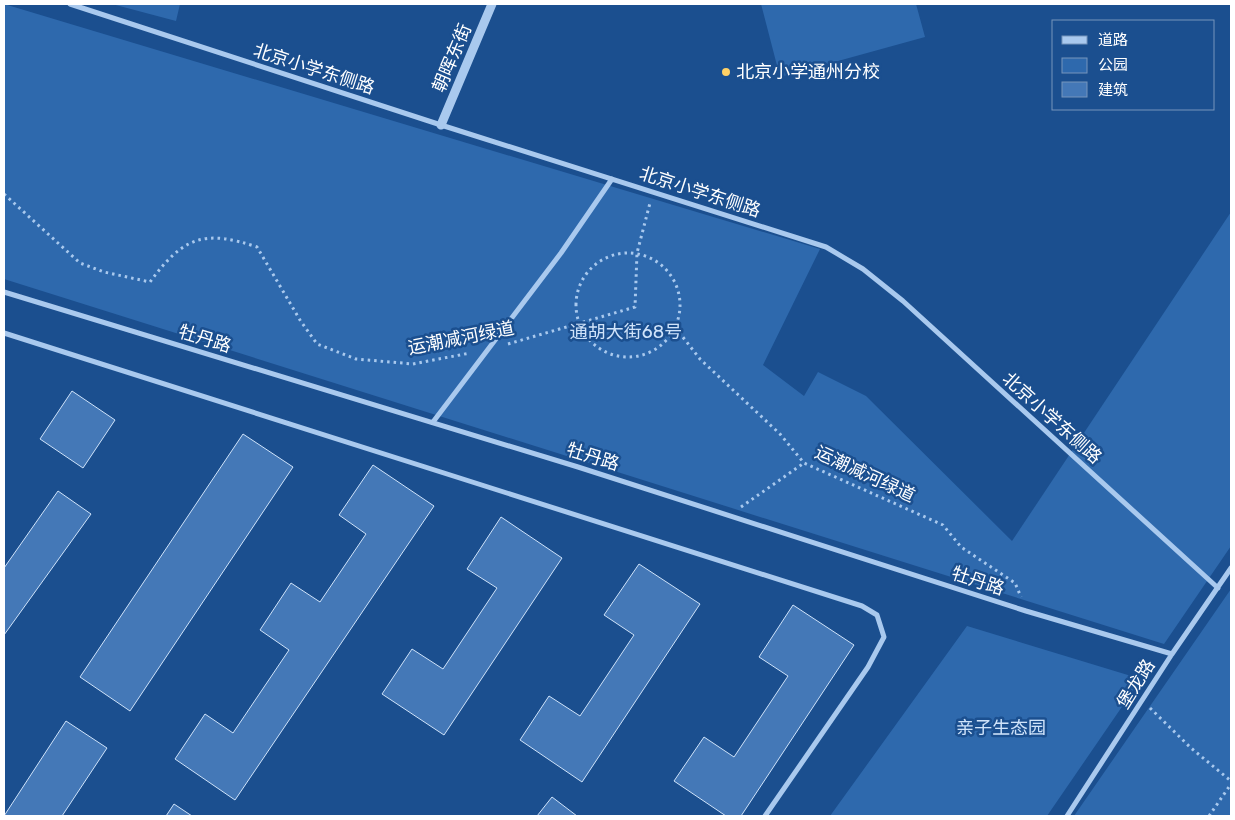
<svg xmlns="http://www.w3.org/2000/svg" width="1235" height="820" viewBox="0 0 1235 820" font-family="Rubik,'Noto Sans SC',sans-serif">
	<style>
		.green { fill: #2e69ad }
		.building { fill: #4478b7; stroke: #cfe3fa }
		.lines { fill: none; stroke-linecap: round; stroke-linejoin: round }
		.path { stroke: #a9c9ee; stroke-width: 3; stroke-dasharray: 2.5 4; stroke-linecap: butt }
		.minor { stroke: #a9c9ee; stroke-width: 5 }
		.tertiary { stroke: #a9c9ee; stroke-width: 9 }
		.poi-dot { fill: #ffd166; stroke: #1b4f8f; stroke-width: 2 }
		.labels { text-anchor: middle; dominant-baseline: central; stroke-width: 5; stroke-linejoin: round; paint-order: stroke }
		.street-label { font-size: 18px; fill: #fff; stroke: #1b4f8f }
		.poi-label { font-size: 18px; fill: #fff; stroke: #1b4f8f; text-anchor: start }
		.park-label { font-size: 18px; fill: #cfe3fa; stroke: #1b4f8f }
	</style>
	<rect width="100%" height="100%" fill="#1b4f8f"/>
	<path class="green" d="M4,4L820,249L763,365L804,396L818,372L866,396L1012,541L1231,212V546L1164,644L4,279Z
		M112,4H180L176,21Z
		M761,4H916L925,37L780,77Z
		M1231,589V816H1074Z
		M967,626L1141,679L1047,816H830Z"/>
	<path class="building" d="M72,391L115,420L83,468L40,439Z
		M243,434L293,467L130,711L80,677Z
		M373,465L434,506L235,800L175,759L205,714L233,733L289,650L260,630L291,583L320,602L366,534L339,515Z
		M58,491L91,514L4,635V568Z
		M501,517L562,558L444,735L382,694L412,649L443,669L497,588L467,569Z
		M639,564L700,604L582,782L520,740L549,696L580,716L634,635L604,615Z
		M793,605L854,645L741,816H726L674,781L704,737L734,757L788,676L759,657Z
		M66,721L107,748L62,816H4Z
		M552,797L577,816H537Z
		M174,804L192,816H166Z"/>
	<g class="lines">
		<path class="path" d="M4,194L80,263L104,272L150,282C183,237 204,229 257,247L300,320L317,344L356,359L413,364L470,353
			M576 305a52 52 0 1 1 104 0a52 52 0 1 1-104 0Z
			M675,327L700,359L780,434L804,463L943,525L961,547L1015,583L1021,597
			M508,344L635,307L637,253L650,203
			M741,507L804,463
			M1150,708L1191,748L1231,781
			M1209,816L1231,784"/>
		<path class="minor" d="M70,4L441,125L826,247L863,269L903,301L1218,588
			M4,292L578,467L1026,611L1172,654
			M4,333L862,606L877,615L884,637L868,667L765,816
			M433,422L561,253L612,179
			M1067,816L1172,654L1231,568"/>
		<path class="tertiary" d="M441,125L492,4"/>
	</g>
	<circle class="poi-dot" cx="726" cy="72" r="5"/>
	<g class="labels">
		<g class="street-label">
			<text transform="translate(452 58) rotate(-67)">朝晖东街</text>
			<text transform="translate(314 69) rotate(18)">北京小学东侧路</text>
			<text transform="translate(700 192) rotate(18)">北京小学东侧路</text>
			<text transform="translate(461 338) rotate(-11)">运潮减河绿道</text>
			<text transform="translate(205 339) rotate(17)">牡丹路</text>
			<text transform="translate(1052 418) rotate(42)">北京小学东侧路</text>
			<text transform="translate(593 457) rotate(17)">牡丹路</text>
			<text transform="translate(865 474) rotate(25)">运潮减河绿道</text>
			<text transform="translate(978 581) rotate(18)">牡丹路</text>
			<text transform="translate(1136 684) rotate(-58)">堡龙路</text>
		</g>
		<g class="poi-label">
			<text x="736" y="72">北京小学通州分校</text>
		</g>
		<g class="park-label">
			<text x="626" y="332">通胡大街68号</text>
			<text x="1001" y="728">亲子生态园</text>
		</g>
	</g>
	<rect width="1235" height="820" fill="none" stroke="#ffffff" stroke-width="10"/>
	<rect x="1052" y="20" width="162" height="90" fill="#1b4f8f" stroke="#7695bc"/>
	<rect x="1062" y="36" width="25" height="8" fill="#a9c9ee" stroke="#7695bc"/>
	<text x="1098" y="45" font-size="15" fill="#ffffff">道路</text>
	<rect x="1062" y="58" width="25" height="15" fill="#2e69ad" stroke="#7695bc"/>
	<text x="1098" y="70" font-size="15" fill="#ffffff">公园</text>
	<rect x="1062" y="82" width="25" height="15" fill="#4478b7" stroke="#7695bc"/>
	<text x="1098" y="95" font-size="15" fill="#ffffff">建筑</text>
</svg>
